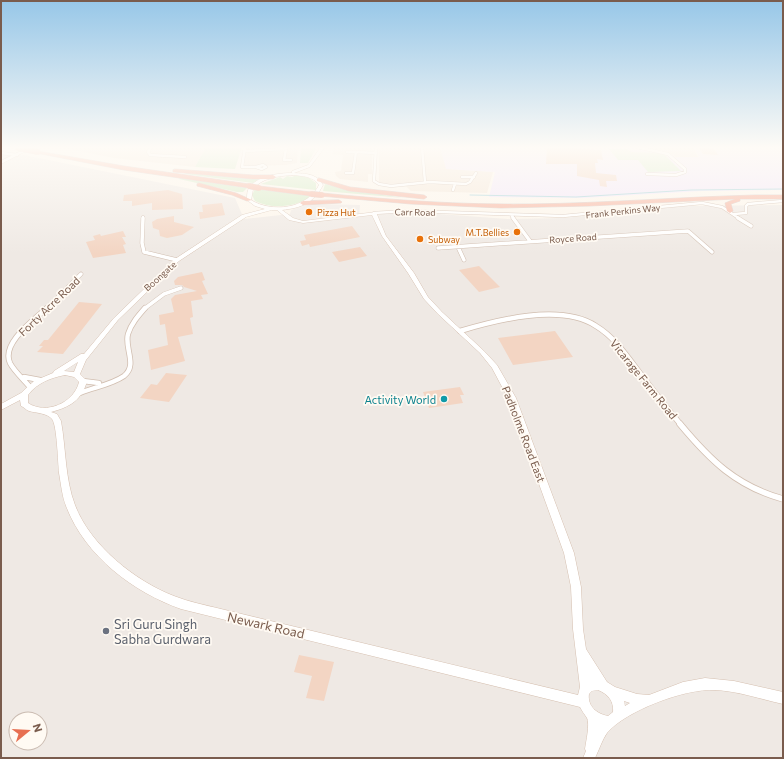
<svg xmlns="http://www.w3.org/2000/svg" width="784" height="759" viewBox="0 0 784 759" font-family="Commissioner,sans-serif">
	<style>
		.residential { fill: #f5e8da }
		.industrial { fill: #efe9e4; fill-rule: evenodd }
		.education { fill: #f3e8fa }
		.green { fill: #d8ecc9 }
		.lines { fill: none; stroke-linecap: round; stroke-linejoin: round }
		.stream { stroke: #a5d3da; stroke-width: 1 }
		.building { fill: #f3d5c3 }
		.street-far3-casing { stroke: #d1beb0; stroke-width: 3.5 }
		.street-far2-casing { stroke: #d1beb0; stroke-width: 4.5 }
		.street-far1-casing { stroke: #d1beb0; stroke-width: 6 }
		.street-casing { stroke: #d1beb0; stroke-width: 7 }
		.secondary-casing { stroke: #d6c0b0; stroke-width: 1 }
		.highway-casing { stroke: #dad1cd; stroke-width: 1 }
		.street-far3 { stroke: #fff; stroke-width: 2.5 }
		.street-far2 { stroke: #fff; stroke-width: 3.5 }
		.street-far1 { stroke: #fff; stroke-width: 4.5 }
		.street { stroke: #fff; stroke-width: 5.5 }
		.secondary { fill: #fff; fill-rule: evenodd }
		.highway { fill: #f7b7a3; fill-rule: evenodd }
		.highway-bridge-casing { stroke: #dad1cd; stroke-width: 6; stroke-linecap: butt }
		.highway-bridge { stroke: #f7b7a3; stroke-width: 5.5 }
		.food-dot { fill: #e8710a; stroke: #fffaf3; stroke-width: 1.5 }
		.culture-dot { fill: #0f9aa8; stroke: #fffaf3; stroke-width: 1.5 }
		.worship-dot { fill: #6b7280; stroke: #fffaf3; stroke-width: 1.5 }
		.labels { text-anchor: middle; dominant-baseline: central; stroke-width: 3.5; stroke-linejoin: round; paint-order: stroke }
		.far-street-label { font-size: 9px; fill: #7a5c4d; stroke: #fffaf3 }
		.far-food-label { font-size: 9px; fill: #c56008; stroke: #fffaf3; text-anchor: start }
		.street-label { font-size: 11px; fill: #7a5c4d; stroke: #fffaf3 }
		.culture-label { font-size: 11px; fill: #0d838f; stroke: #fffaf3; text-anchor: end }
		.near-worship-label { font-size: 13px; fill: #5b616d; stroke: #fffaf3; text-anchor: start }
		.near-street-label { font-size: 13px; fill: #7a5c4d; stroke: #fffaf3 }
	</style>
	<rect width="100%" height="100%" fill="#fdf6ec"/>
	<path class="residential" d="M59,147H206L195,167L114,158Z
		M247,147H298L297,163L286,165L245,166L243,158Z
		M335,147H372V174H368V182L340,179L336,176L335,172L341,171L343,155L332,154Z
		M379,147H441L449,169L493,172L487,193L411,191L405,185L380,183L379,182Z
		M643,147H693L698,157H676L666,151Z"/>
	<path class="industrial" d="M1,155H24L235,198L244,219L290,214L291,210L299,207L314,204L360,205L359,217L392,213H425L508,219L564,218L682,206L783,205V758H1ZM16,719H40V743H16Z"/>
	<path class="education" d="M440,147H561L601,150V147H644L667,152L675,157H699L693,147L783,148V190L702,191L583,198L489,197L495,172L446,169Z"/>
	<path class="green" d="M206,147H242L235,169L195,167Z
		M301,147H317L308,163H300Z
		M609,149H628L631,152L663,153L681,171L648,172L638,160H618Z
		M186,173L251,179H259L253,183L185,174Z
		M296,175L309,178L316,183V190L261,184L280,177L283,179L287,176L292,177Z
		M180,178L247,188L243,192H237L179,179Z
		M325,184L348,190L404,198L323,191Z
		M255,189L312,196C296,207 273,210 255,201L252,195Z"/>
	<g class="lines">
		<path class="stream" d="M470,195L576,197L691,190L783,189"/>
	</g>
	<path class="building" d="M547,147L601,150L603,160L597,159L598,163H595L596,173L616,175L617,181H606L607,187L600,186L599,180L577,176V164H546Z
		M699,148L714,149L718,155L703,154Z
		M168,190L182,194L183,209L152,210V203L132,206V201H123L124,195Z
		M222,203L225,215L200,219L199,212H203L202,205Z
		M174,216V222L194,227L182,235L167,238L160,236L159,230L153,228L152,222L157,219Z
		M352,226L360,237L310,247L309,244L302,246L300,241L306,240L304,235Z
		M123,231L126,237H122L126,244L123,245L126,253L93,258L86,242L95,240L93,236L100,234L101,236Z
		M360,247L367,256L339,262L332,252Z
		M479,266L500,287L479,292L459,270Z
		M202,272L205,280L202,281L208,294L201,295L203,299L191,301L193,317L190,318L193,334L178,337L185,361L151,370L148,350L168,345L165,324L160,325L159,315L174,312L171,299L175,295L197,291L184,287L182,285H175L174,281L178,277Z
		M79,302L102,304L63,354L37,352L43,346H39L44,340H48Z
		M555,331L573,357L513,365L498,338Z
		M166,373L187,375L169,402L140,398L151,384L157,385Z
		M460,387L464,395H460L463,403L429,408L423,392Z
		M299,655L334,662L324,701L306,698L312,676L294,672Z"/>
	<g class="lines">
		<g class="street-far3-casing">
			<path id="street-far3" d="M151,147L148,152L150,155L185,157
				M245,147L242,167H256
				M376,147L374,181L379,184L391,186L430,182L466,184L470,182L476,173
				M422,147L425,182
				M637,147L668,154L685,169V172L676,175L647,174
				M244,151L286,149L284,160H291
				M347,152H356
				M1,153L17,155
				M263,165L266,167L262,169L256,167Z
				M346,173H353L356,152L376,153
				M462,177H474
				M453,190L455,184
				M374,213L407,211L563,216L702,203L722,207L740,219
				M734,214L746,213V206L748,204L783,201
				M512,216L514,219
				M143,219V217"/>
		</g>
		<g class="street-far2-casing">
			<path id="street-far2" d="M143,218L142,243L144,252L177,260
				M513,218L530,241
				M738,218L751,226
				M458,247L464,260
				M438,248L688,231L712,252
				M46,309L81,274
				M144,309L164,294L181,288"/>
		</g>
		<g class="street-far1-casing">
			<path id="street-far1" d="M460,331C497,320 561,303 596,326C616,338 629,359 643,377C655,393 668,409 681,425
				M24,377L40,380
				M83,381L99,383
				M30,387C24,380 14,371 10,363C1,343 34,320 47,308
				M80,393C94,387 111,385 124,376C138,365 124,348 128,334C131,324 138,316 145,308"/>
		</g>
		<g class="street-casing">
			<path id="street" d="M680,424C710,460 736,486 783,499"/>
		</g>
		<g class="secondary-casing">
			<path id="secondary" d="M29,147H34L1,164V161Z
				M321,147H325L310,167L294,173C306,174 316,173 323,185C314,203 301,208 282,210L293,218L303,221L376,212L386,236L414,273L428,297L442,312L484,351L497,365L516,398L574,553L581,587L583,629L586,649L607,682L615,687L637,694L649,695L683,682L705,678L734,681L783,692V704C760,699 738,691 715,690C686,688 625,711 607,733C602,740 599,750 595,758H583L586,751L585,749C586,742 590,724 587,718C585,715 582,711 580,707L181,609C133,592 85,556 66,506C62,496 61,484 59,473C58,463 57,425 52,419C47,413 36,413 29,411C26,410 24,407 21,406L20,400L1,410V404L21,393L34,381L53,373L54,371L81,354H84L114,318L175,259L242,215L265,209L255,206L247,200C247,197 247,193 248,190C255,176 278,173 292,173V171L308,165ZM292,175C302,176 313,176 319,185C307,209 272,213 251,200C252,196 252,193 253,190C260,178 279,176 292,175ZM272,210H277L289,220L303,223L372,215L382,236L408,273L424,299L438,314L480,353L492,368L508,398L564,553L571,587L573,629L580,687L578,695L221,609C205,605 189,602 174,596C135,581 90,545 75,505C65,479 66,449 61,421L57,414L51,412C70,407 82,400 87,381L80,374L86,360L118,320L179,261L246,217ZM78,362L74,372L64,371ZM65,375L74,377L79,382C74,403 46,415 28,403V395C37,383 50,378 65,375ZM598,690C608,694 614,701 613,712L608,716C597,714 587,706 589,694L592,691ZM624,701L630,703L625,706Z"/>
		</g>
		<g class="highway-casing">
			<path id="highway" d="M38,151L124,166L249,184L252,186L249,188L124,170L36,153V152Z
				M175,169L253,175H273L276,177L273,179H253L173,172V170Z
				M319,178L350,187L424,195L427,197L424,199L349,191L317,181V179Z
				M199,183L236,193L252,200L247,201L232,195L197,186V184Z
				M259,186L311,192L314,194L311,196L257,189V187Z
				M322,193C391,200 461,205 531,204C606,203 680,197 755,195H783V199H740V201L731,204L733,211L730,213L727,211L725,203L735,199L589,206L501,208L411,204L320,196L319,195Z
				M339,200L342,202L341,203L303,205L300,203L303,201Z"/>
		</g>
		<use href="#street-far3" class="street-far3"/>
		<use href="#street-far2" class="street-far2"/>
		<use href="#street-far1" class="street-far1"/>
		<use href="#street" class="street"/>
		<use href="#secondary" class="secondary"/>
		<use href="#highway" class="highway"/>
		<g class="highway-bridge-casing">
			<path id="highway-bridge" d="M18,148L38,152
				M249,186L259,188
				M311,194L322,195"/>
		</g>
		<use href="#highway-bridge" class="highway-bridge"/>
	</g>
	<linearGradient id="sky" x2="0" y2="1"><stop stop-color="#97c7e8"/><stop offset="0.58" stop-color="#fefbf6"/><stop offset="1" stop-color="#fefbf6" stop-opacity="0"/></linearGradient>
	<rect width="784" height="254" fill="url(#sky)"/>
	<g class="food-dot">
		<circle cx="309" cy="212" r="4"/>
		<circle cx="517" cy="232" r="4"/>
		<circle cx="420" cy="239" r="4"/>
	</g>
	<circle class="culture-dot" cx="444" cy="399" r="4"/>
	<circle class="worship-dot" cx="106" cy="631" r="4"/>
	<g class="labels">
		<g class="far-street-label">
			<text transform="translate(623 211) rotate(-6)">Frank Perkins Way</text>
			<text transform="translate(415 212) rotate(1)">Carr Road</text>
			<text transform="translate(573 238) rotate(-4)">Royce Road</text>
			<text transform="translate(160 276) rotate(-42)">Boongate</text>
		</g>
		<g class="far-food-label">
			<text x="317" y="212">Pizza Hut</text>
			<text x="509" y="232" text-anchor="end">M.T.Bellies</text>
			<text x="428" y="239">Subway</text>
		</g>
		<g class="street-label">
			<text transform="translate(49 306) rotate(-44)">Forty Acre Road</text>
			<text transform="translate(644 379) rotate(51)">Vicarage Farm Road</text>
			<text transform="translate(524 434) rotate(69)">Padholme Road East</text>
		</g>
		<g class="culture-label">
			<text x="436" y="399">Activity World</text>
		</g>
		<g class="near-worship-label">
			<text x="114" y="624">Sri Guru Singh<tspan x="114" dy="15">Sabha Gurdwara</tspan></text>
		</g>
		<g class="near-street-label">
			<text transform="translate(266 625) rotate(13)">Newark Road</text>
		</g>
	</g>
	<rect width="784" height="759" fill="none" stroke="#7a5c4d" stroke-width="4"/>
	<g transform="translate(28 731) rotate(72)"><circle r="19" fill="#fffaf3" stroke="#cabbb1"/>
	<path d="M0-3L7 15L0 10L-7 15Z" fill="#e76f51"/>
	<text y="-6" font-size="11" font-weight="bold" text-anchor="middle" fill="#7a5c4d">N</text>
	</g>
</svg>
